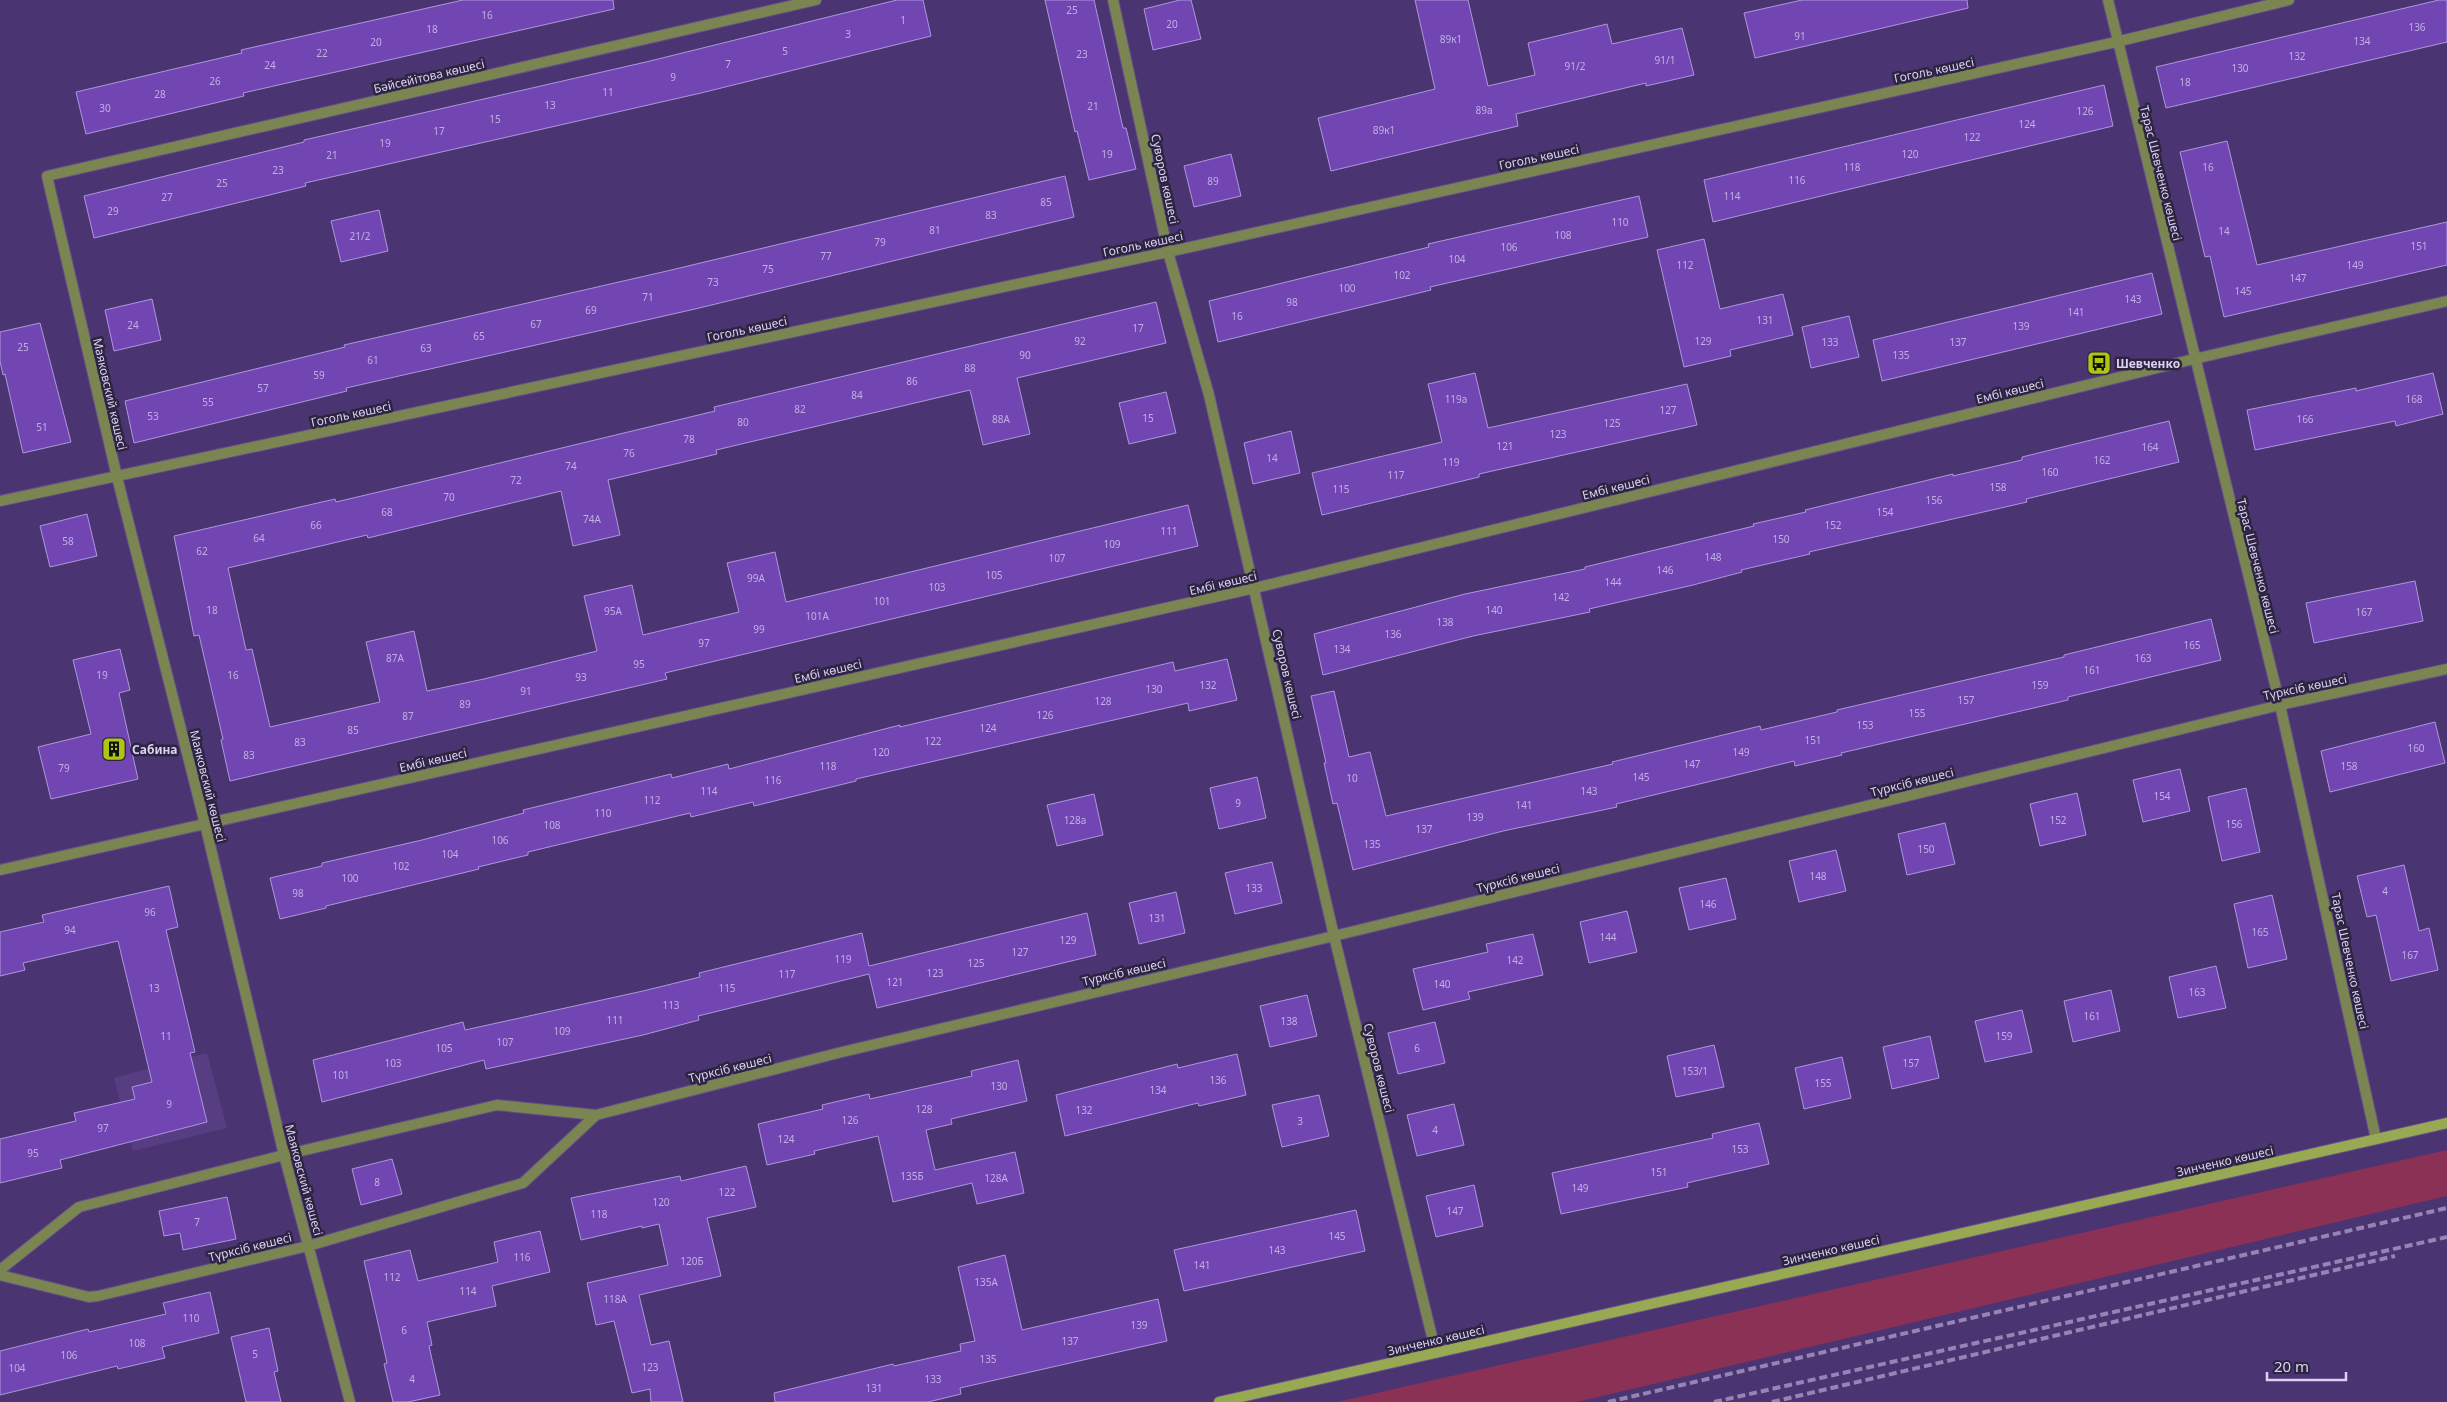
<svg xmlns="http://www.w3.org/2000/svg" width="2447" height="1402" viewBox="0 0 2447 1402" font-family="'Noto Sans',sans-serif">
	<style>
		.built { fill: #573e82 }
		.green { fill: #8a3155 }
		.building { fill: #7146b2; stroke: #ad97dd }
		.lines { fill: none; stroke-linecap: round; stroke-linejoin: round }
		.street-casing { stroke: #65508a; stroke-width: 12 }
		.secondary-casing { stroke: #65508a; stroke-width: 12 }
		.street { stroke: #7a8551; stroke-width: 10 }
		.secondary { stroke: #98a953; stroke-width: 10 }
		.rail { stroke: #9584b5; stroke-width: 4; stroke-dasharray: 8 4; stroke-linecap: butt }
		.labels { text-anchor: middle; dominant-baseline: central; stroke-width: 5; stroke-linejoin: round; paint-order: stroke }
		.number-label { font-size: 10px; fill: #c0aee4 }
		.street-label { font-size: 12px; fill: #dbd1f5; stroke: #2d2440 }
		.poi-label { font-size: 12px; font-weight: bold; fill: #dbd1f5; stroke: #2d2440; text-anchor: start }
	</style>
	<rect width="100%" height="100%" fill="#4b3472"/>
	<path class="built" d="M207,1053L227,1128L133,1151L114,1078Z"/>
	<path class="green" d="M2447,1150V1196L1577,1402H1337Z"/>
	<path class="building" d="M463,0H613L614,9L243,93L244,96L86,134L76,92L242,53L241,50Z
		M897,0H923L931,36L701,93L305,183L306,186L94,238L84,196L304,142V140L646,62Z
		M1045,0H1094L1123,128H1126L1136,169L1089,180L1077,131L1075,132Z
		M1180,0H1191L1201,39L1153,50L1144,9Z
		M1415,0H1468L1488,86L1535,75L1528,43L1607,24L1612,44L1682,28L1694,75L1646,86V83L1516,114L1518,126L1331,171L1318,118L1435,89Z
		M1802,0H1967L1968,8L1755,58L1744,13Z
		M2439,0H2447V42L2166,108L2156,67Z
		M2104,85L2113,126L1713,222L1704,180Z
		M2227,141L2257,265L2447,222V265L2224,317L2210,256L2205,257L2180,152Z
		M1231,154L1241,196L1194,207L1184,166Z
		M1065,176L1074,217L695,309L346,388L347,391L134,443L125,401L345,347L344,345L667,271Z
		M1639,196L1648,237L1430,287L1431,290L1218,342L1209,301L1429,247L1428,244Z
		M379,210L388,251L341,262L331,221Z
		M1704,239L1720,309L1783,294L1793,335L1730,350L1731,356L1684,367L1657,250Z
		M2152,273L2162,314L1882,381L1873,340Z
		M152,299L161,340L114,351L105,310Z
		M1156,302L1166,343L1017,378L1030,434L983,445L970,390L716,450L717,454L608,480L620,535L573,546L561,491L368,538L367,535L228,568L246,650L252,649L270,727L380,702L366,642L414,631L427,691L484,679L597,651L584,596L632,585L643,635L739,612L727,563L775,552L786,602L1188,505L1198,546L665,673L667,679L230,781L221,740L223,739L199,635L194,636L174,536L335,499L336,502L421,482L715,411L714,407Z
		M1849,316L1859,357L1811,368L1802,327Z
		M40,323L71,442L23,453L5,374L3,375L0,361V332Z
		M1475,373L1488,428L1687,384L1697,425L1479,474V477L1322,515L1312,473L1442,442L1428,384Z
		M2433,373L2443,414L2396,426L2395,421L2255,450L2247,410L2356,388V391Z
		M1166,392L1176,433L1129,444L1119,403Z
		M2169,421L2179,462L2026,499L2027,502L1809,552L1810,554L1741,570L1742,572L1693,585L1589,609L1590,612L1473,636L1323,675L1314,634L1465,594L1585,569V567L1754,526L1753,524L1806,512L1805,510L1953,474V476L2022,460V457Z
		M1291,431L1300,473L1253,484L1244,443Z
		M87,514L97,556L50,567L40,526Z
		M2415,581L2423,621L2314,643L2306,603Z
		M2211,619L2221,660L2068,697V700L1841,753L1842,755L1795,766L1794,761L1720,779L1616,804L1617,807L1503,831L1353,870L1337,803L1333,804L1324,763H1326L1311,696L1334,691L1349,757L1370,752L1386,816L1613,764L1612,762L1760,726L1761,730L1837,712V710L2064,657V655Z
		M120,649L130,690L119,693L138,779L51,799L38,747L91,734L73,660Z
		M1227,659L1237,700L1189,711L1188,703L856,779V781L754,806L753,802L691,817L690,813L528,852V855L478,867L479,869L326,906V908L280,919L270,878L322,866V863L422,840L524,813L523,810L671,774L672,778L728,764L729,769L900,725V727L1173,662L1175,671Z
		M2435,722L2445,763L2330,792L2321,751Z
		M2180,769L2190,811L2143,822L2133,780Z
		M1257,777L1266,818L1219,829L1210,788Z
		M2246,788L2260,852L2222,861L2208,797Z
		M2077,793L2086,835L2040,846L2030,804Z
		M1094,794L1103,835L1057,846L1047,805Z
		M1945,823L1955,864L1907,875L1898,834Z
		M1836,850L1846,891L1799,902L1789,861Z
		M1272,862L1282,903L1235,914L1225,873Z
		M2404,865L2419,931L2429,928L2438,970L2391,981L2376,915L2367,917L2357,876Z
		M1726,878L1736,919L1689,930L1679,888Z
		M169,886L178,927L166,930L195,1052L190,1053L207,1122L60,1160L62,1168L0,1183V1139L76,1121L74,1113L135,1099L132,1087L152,1082L118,941L23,963L25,970L0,976V932L44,922L42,915Z
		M1176,892L1185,933L1139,944L1129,903Z
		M2272,895L2287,959L2248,968L2234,904Z
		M1627,911L1637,952L1589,963L1580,922Z
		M1087,913L1096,955L877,1008L869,974L698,1016L699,1020L643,1035L486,1069L484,1060L322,1102L313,1060L463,1022L465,1030L643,991L700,977L699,973L862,933L869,966Z
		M1533,934L1543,975L1468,992L1470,999L1423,1010L1413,969L1488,952L1486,944Z
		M2216,966L2226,1008L2178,1018L2169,977Z
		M2111,990L2120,1031L2073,1042L2064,1001Z
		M1307,995L1317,1036L1270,1047L1260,1006Z
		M2022,1010L2032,1052L1985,1062L1975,1021Z
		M1435,1022L1445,1063L1398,1074L1388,1033Z
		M1930,1036L1939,1078L1892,1089L1883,1047Z
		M1714,1045L1724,1087L1676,1097L1667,1056Z
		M1237,1054L1246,1095L1199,1106L1198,1103L1065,1136L1056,1095L1177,1064L1178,1068Z
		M1842,1057L1851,1098L1804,1109L1795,1068Z
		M1018,1060L1027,1101L951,1119L952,1124L926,1130L935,1170L1015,1152L1024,1193L977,1204L972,1183L893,1202L878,1136L814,1151L815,1154L767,1165L758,1124L823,1109L822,1105L869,1094L870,1099L972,1076L971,1071Z
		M1319,1095L1329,1136L1282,1147L1272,1105Z
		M1454,1104L1464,1145L1417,1156L1407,1115Z
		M1759,1123L1769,1164L1687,1183L1688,1187L1561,1214L1552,1173L1713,1138L1712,1134Z
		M392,1159L402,1194L361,1205L352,1169Z
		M746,1166L756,1207L707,1218L721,1276L639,1295L651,1345L669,1341L683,1402H651L650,1389L632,1393L614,1321L596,1325L587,1283L668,1265L659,1224L642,1228V1226L581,1240L571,1198L680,1176L681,1181Z
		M1474,1185L1483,1226L1436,1237L1426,1196Z
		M227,1197L236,1239L183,1250L180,1233L164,1236L159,1211Z
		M1356,1210L1365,1251L1184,1291L1174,1250Z
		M540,1231L550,1272L492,1286L496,1306L427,1322L432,1345L429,1346L440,1395L408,1402H393L384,1364L387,1363L364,1261L410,1250L418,1281L498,1262L494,1242Z
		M1005,1255L1022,1330L1158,1299L1167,1341L960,1388L961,1394L928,1402H775L774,1393L893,1364L894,1366L961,1351L960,1344L975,1341L958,1267Z
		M210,1292L219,1333L162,1347L165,1358L118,1369L117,1366L0,1395V1351L88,1329L89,1332L166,1314L163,1303Z
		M269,1328L278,1371L274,1372L281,1402H246L231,1337Z"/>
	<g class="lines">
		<g class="street-casing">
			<path id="street" d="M1113,0L1168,252L1209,395L1334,936L1436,1353
				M2108,0L2280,705L2376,1139
				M0,501L1168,252L2116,42L2289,0
				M0,870L1255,588L2194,359L2447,301
				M0,1270L79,1207L284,1155L497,1105L596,1115L838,1053L1334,936L2280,705L2447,669
				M0,1275L89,1297L98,1296L308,1246L523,1183L596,1115
				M350,1402L284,1155L205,824L117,477L47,176L816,0"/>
		</g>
		<g class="secondary-casing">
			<path id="secondary" d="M1219,1402L2447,1123"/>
		</g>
		<use href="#street" class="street"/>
		<use href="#secondary" class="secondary"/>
		<path class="rail" d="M1608,1402L2447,1208
			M1714,1402L2447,1237
			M1772,1402L2395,1256"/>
	</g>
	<defs>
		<g id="bus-square" transform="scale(1.25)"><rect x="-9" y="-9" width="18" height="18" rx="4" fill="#adc610" stroke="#2d2440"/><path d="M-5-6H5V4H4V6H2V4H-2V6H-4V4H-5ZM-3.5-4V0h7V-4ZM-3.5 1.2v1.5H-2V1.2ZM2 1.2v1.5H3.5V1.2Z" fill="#111"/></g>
		<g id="building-square" transform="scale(1.25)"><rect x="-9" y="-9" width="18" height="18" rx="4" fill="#adc610" stroke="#2d2440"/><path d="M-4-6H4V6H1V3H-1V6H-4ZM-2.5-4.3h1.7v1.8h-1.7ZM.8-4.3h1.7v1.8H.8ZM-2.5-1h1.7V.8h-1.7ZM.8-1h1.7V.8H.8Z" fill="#111"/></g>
	</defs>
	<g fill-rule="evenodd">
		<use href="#bus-square" x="2099" y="363"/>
		<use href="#building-square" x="114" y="749"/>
	</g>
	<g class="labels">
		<g class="number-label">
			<text x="1072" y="10">25</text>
			<text x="487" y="15">16</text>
			<text x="903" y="20">1</text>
			<text x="1172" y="24">20</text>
			<text x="2417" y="27">136</text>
			<text x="432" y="29">18</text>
			<text x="848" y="34">3</text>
			<text x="1800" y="36">91</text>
			<text x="1451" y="39">89к1</text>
			<text x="2362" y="41">134</text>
			<text x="376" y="42">20</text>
			<text x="785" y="51">5</text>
			<text x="322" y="53">22</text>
			<text x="1082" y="54">23</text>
			<text x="2297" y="56">132</text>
			<text x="1665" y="60">91/1</text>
			<text x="728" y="64">7</text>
			<text x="270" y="65">24</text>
			<text x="1575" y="66">91/2</text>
			<text x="2240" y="68">130</text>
			<text x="673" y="77">9</text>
			<text x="215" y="81">26</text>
			<text x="2185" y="82">18</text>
			<text x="608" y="92">11</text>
			<text x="160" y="94">28</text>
			<text x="550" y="105">13</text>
			<text x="1093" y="106">21</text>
			<text x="105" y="108">30</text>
			<text x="1484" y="110">89а</text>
			<text x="2085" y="111">126</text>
			<text x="495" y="119">15</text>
			<text x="2027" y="124">124</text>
			<text x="1384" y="130">89к1</text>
			<text x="439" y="131">17</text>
			<text x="1972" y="137">122</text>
			<text x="385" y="143">19</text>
			<text x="1107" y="154">19</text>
			<text x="1910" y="154">120</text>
			<text x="332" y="155">21</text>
			<text x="1852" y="167">118</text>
			<text x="2208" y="167">16</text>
			<text x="278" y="170">23</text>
			<text x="1797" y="180">116</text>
			<text x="1213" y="181">89</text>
			<text x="222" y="183">25</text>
			<text x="1732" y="196">114</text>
			<text x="167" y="197">27</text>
			<text x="1046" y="202">85</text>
			<text x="113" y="211">29</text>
			<text x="991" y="215">83</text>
			<text x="1620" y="222">110</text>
			<text x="935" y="230">81</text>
			<text x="2224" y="231">14</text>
			<text x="1563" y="235">108</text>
			<text x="360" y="236">21/2</text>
			<text x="880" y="242">79</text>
			<text x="2419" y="246">151</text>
			<text x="1509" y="247">106</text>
			<text x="826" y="256">77</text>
			<text x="1457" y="259">104</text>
			<text x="1685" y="265">112</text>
			<text x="2355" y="265">149</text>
			<text x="768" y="269">75</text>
			<text x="1402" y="275">102</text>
			<text x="2298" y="278">147</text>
			<text x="713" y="282">73</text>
			<text x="1347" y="288">100</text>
			<text x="2243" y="291">145</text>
			<text x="648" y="297">71</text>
			<text x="2133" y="299">143</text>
			<text x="1292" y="302">98</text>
			<text x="591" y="310">69</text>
			<text x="2076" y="312">141</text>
			<text x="1237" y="316">16</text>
			<text x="1765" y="320">131</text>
			<text x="536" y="324">67</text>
			<text x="133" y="325">24</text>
			<text x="2021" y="326">139</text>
			<text x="1138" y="328">17</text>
			<text x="479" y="336">65</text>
			<text x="1080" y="341">92</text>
			<text x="1703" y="341">129</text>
			<text x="1830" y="342">133</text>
			<text x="1958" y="342">137</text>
			<text x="23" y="347">25</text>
			<text x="426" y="348">63</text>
			<text x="1025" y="355">90</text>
			<text x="1901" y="355">135</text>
			<text x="373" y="360">61</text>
			<text x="970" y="368">88</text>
			<text x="319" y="375">59</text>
			<text x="912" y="381">86</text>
			<text x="263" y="388">57</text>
			<text x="857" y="395">84</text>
			<text x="1456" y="399">119а</text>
			<text x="2414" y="399">168</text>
			<text x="208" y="402">55</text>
			<text x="800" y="409">82</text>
			<text x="1668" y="410">127</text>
			<text x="153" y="416">53</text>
			<text x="1148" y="418">15</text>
			<text x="1001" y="419">88А</text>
			<text x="2305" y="419">166</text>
			<text x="743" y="422">80</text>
			<text x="1612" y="423">125</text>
			<text x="42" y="427">51</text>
			<text x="1558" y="434">123</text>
			<text x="689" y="439">78</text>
			<text x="1505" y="446">121</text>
			<text x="2150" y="447">164</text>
			<text x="629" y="453">76</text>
			<text x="1272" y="458">14</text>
			<text x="2102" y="460">162</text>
			<text x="1451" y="462">119</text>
			<text x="571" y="466">74</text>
			<text x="2050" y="472">160</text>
			<text x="1396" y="475">117</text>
			<text x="516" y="480">72</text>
			<text x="1998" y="487">158</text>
			<text x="1341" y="489">115</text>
			<text x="449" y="497">70</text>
			<text x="1934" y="500">156</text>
			<text x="387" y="512">68</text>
			<text x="1885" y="512">154</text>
			<text x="592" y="519">74А</text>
			<text x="316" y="525">66</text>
			<text x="1833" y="525">152</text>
			<text x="1169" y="531">111</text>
			<text x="259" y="538">64</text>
			<text x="1781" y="539">150</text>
			<text x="68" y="541">58</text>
			<text x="1112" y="544">109</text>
			<text x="202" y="551">62</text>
			<text x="1713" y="557">148</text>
			<text x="1057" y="558">107</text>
			<text x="1665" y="570">146</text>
			<text x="994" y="575">105</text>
			<text x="756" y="578">99А</text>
			<text x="1613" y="582">144</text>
			<text x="937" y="587">103</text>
			<text x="1561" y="597">142</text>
			<text x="882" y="601">101</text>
			<text x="212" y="610">18</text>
			<text x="1494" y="610">140</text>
			<text x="613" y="611">95А</text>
			<text x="2364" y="612">167</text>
			<text x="817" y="616">101А</text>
			<text x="1445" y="622">138</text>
			<text x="759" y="629">99</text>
			<text x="1393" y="634">136</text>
			<text x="704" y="643">97</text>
			<text x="2192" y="645">165</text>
			<text x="1342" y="649">134</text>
			<text x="395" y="658">87А</text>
			<text x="2143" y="658">163</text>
			<text x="639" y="664">95</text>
			<text x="2092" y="670">161</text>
			<text x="102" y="675">19</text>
			<text x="233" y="675">16</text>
			<text x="581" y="677">93</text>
			<text x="1208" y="685">132</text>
			<text x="2040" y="685">159</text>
			<text x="1154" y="689">130</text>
			<text x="526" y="691">91</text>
			<text x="1966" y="700">157</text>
			<text x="1103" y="701">128</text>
			<text x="465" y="704">89</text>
			<text x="1917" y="713">155</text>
			<text x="1045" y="715">126</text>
			<text x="408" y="716">87</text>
			<text x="1865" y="725">153</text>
			<text x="988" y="728">124</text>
			<text x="353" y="730">85</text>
			<text x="1813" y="740">151</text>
			<text x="933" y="741">122</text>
			<text x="300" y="742">83</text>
			<text x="2416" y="748">160</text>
			<text x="881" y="752">120</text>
			<text x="1741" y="752">149</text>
			<text x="249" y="755">83</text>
			<text x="1692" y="764">147</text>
			<text x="828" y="766">118</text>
			<text x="2349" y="766">158</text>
			<text x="64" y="768">79</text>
			<text x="1641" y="777">145</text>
			<text x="1352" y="778">10</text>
			<text x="773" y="780">116</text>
			<text x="709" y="791">114</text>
			<text x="1589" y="791">143</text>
			<text x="2162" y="796">154</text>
			<text x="652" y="800">112</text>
			<text x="1238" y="803">9</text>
			<text x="1524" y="805">141</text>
			<text x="603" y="813">110</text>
			<text x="1475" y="817">139</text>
			<text x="1075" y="820">128а</text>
			<text x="2058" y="820">152</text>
			<text x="2234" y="824">156</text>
			<text x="552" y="825">108</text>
			<text x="1424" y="829">137</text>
			<text x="500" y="840">106</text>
			<text x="1372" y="844">135</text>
			<text x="1926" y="849">150</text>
			<text x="450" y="854">104</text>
			<text x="401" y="866">102</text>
			<text x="1818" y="876">148</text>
			<text x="350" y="878">100</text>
			<text x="1254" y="888">133</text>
			<text x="2385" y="891">4</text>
			<text x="298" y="893">98</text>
			<text x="1708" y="904">146</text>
			<text x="150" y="912">96</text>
			<text x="1157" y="918">131</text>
			<text x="70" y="930">94</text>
			<text x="2260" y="932">165</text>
			<text x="1608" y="937">144</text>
			<text x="1068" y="940">129</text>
			<text x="1020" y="952">127</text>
			<text x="2410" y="955">167</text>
			<text x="843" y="959">119</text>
			<text x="1515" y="960">142</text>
			<text x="976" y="963">125</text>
			<text x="935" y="973">123</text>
			<text x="787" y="974">117</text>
			<text x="895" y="982">121</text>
			<text x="1442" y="984">140</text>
			<text x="154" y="988">13</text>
			<text x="727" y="988">115</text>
			<text x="2197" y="992">163</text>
			<text x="671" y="1005">113</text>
			<text x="2092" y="1016">161</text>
			<text x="615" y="1020">111</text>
			<text x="1289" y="1021">138</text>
			<text x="562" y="1031">109</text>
			<text x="166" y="1036">11</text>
			<text x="2004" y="1036">159</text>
			<text x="505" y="1042">107</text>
			<text x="444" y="1048">105</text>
			<text x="1417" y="1048">6</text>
			<text x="393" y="1063">103</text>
			<text x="1911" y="1063">157</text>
			<text x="1695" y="1071">153/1</text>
			<text x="341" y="1075">101</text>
			<text x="1218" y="1080">136</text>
			<text x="1823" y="1083">155</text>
			<text x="999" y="1086">130</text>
			<text x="1158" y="1090">134</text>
			<text x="169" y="1104">9</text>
			<text x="924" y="1109">128</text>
			<text x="1084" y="1110">132</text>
			<text x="850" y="1120">126</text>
			<text x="1300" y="1121">3</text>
			<text x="103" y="1128">97</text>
			<text x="1435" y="1130">4</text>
			<text x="786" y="1139">124</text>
			<text x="1740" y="1149">153</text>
			<text x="33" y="1153">95</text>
			<text x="1659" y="1172">151</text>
			<text x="912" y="1176">135Б</text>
			<text x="996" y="1178">128А</text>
			<text x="377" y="1182">8</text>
			<text x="1580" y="1188">149</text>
			<text x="727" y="1192">122</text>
			<text x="661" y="1202">120</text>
			<text x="1455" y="1211">147</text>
			<text x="599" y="1214">118</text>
			<text x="197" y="1222">7</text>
			<text x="1337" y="1236">145</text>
			<text x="1277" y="1250">143</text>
			<text x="522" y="1257">116</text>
			<text x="692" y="1261">120Б</text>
			<text x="1202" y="1265">141</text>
			<text x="392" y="1277">112</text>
			<text x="986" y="1282">135А</text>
			<text x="468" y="1291">114</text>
			<text x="615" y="1299">118А</text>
			<text x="191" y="1318">110</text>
			<text x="1139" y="1325">139</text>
			<text x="404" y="1330">6</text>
			<text x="1070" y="1341">137</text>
			<text x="137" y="1343">108</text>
			<text x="255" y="1354">5</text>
			<text x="69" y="1355">106</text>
			<text x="988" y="1359">135</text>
			<text x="650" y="1367">123</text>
			<text x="17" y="1368">104</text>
			<text x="412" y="1379">4</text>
			<text x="933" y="1379">133</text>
			<text x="874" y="1388">131</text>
		</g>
		<g class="street-label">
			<text transform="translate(1934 70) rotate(-12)">Гоголь көшесі</text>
			<text transform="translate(429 76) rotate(-13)">Бәйсейітова көшесі</text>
			<text transform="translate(1539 157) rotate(-12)">Гоголь көшесі</text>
			<text transform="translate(2161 173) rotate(76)">Тарас Шевченко көшесі</text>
			<text transform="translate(1165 179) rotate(78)">Суворов көшесі</text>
			<text transform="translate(1143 244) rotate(-12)">Гоголь көшесі</text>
			<text transform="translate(747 329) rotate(-12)">Гоголь көшесі</text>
			<text transform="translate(2010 391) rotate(-14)">Ембі көшесі</text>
			<text transform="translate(110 394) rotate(77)">Маяковский көшесі</text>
			<text transform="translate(351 414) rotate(-12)">Гоголь көшесі</text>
			<text transform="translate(1616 487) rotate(-14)">Ембі көшесі</text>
			<text transform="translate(2258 566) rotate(76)">Тарас Шевченко көшесі</text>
			<text transform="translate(1223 583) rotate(-13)">Ембі көшесі</text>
			<text transform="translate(828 671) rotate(-13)">Ембі көшесі</text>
			<text transform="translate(1287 674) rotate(77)">Суворов көшесі</text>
			<text transform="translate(2305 687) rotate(-12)">Түрксіб көшесі</text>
			<text transform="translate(433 760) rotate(-13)">Ембі көшесі</text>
			<text transform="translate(1912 782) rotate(-14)">Түрксіб көшесі</text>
			<text transform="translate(208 786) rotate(76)">Маяковский көшесі</text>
			<text transform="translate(1518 878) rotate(-14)">Түрксіб көшесі</text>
			<text transform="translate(2350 961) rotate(78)">Тарас Шевченко көшесі</text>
			<text transform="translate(1124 972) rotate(-13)">Түрксіб көшесі</text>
			<text transform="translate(730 1068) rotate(-14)">Түрксіб көшесі</text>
			<text transform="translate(1379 1068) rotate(76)">Суворов көшесі</text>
			<text transform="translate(2225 1161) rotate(-13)">Зинченко көшесі</text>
			<text transform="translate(304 1180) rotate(75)">Маяковский көшесі</text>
			<text transform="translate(250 1247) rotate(-14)">Түрксіб көшесі</text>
			<text transform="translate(1831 1250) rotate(-13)">Зинченко көшесі</text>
			<text transform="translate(1436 1340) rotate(-13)">Зинченко көшесі</text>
		</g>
		<g class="poi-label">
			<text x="2116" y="363">Шевченко</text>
			<text x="132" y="749">Сабина</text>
		</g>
	</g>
	<path d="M2267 1372v8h79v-8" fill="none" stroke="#dbd1f5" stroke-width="2.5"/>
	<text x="2274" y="1372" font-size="15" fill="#dbd1f5" stroke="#2d2440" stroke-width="4" paint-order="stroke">20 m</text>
</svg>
